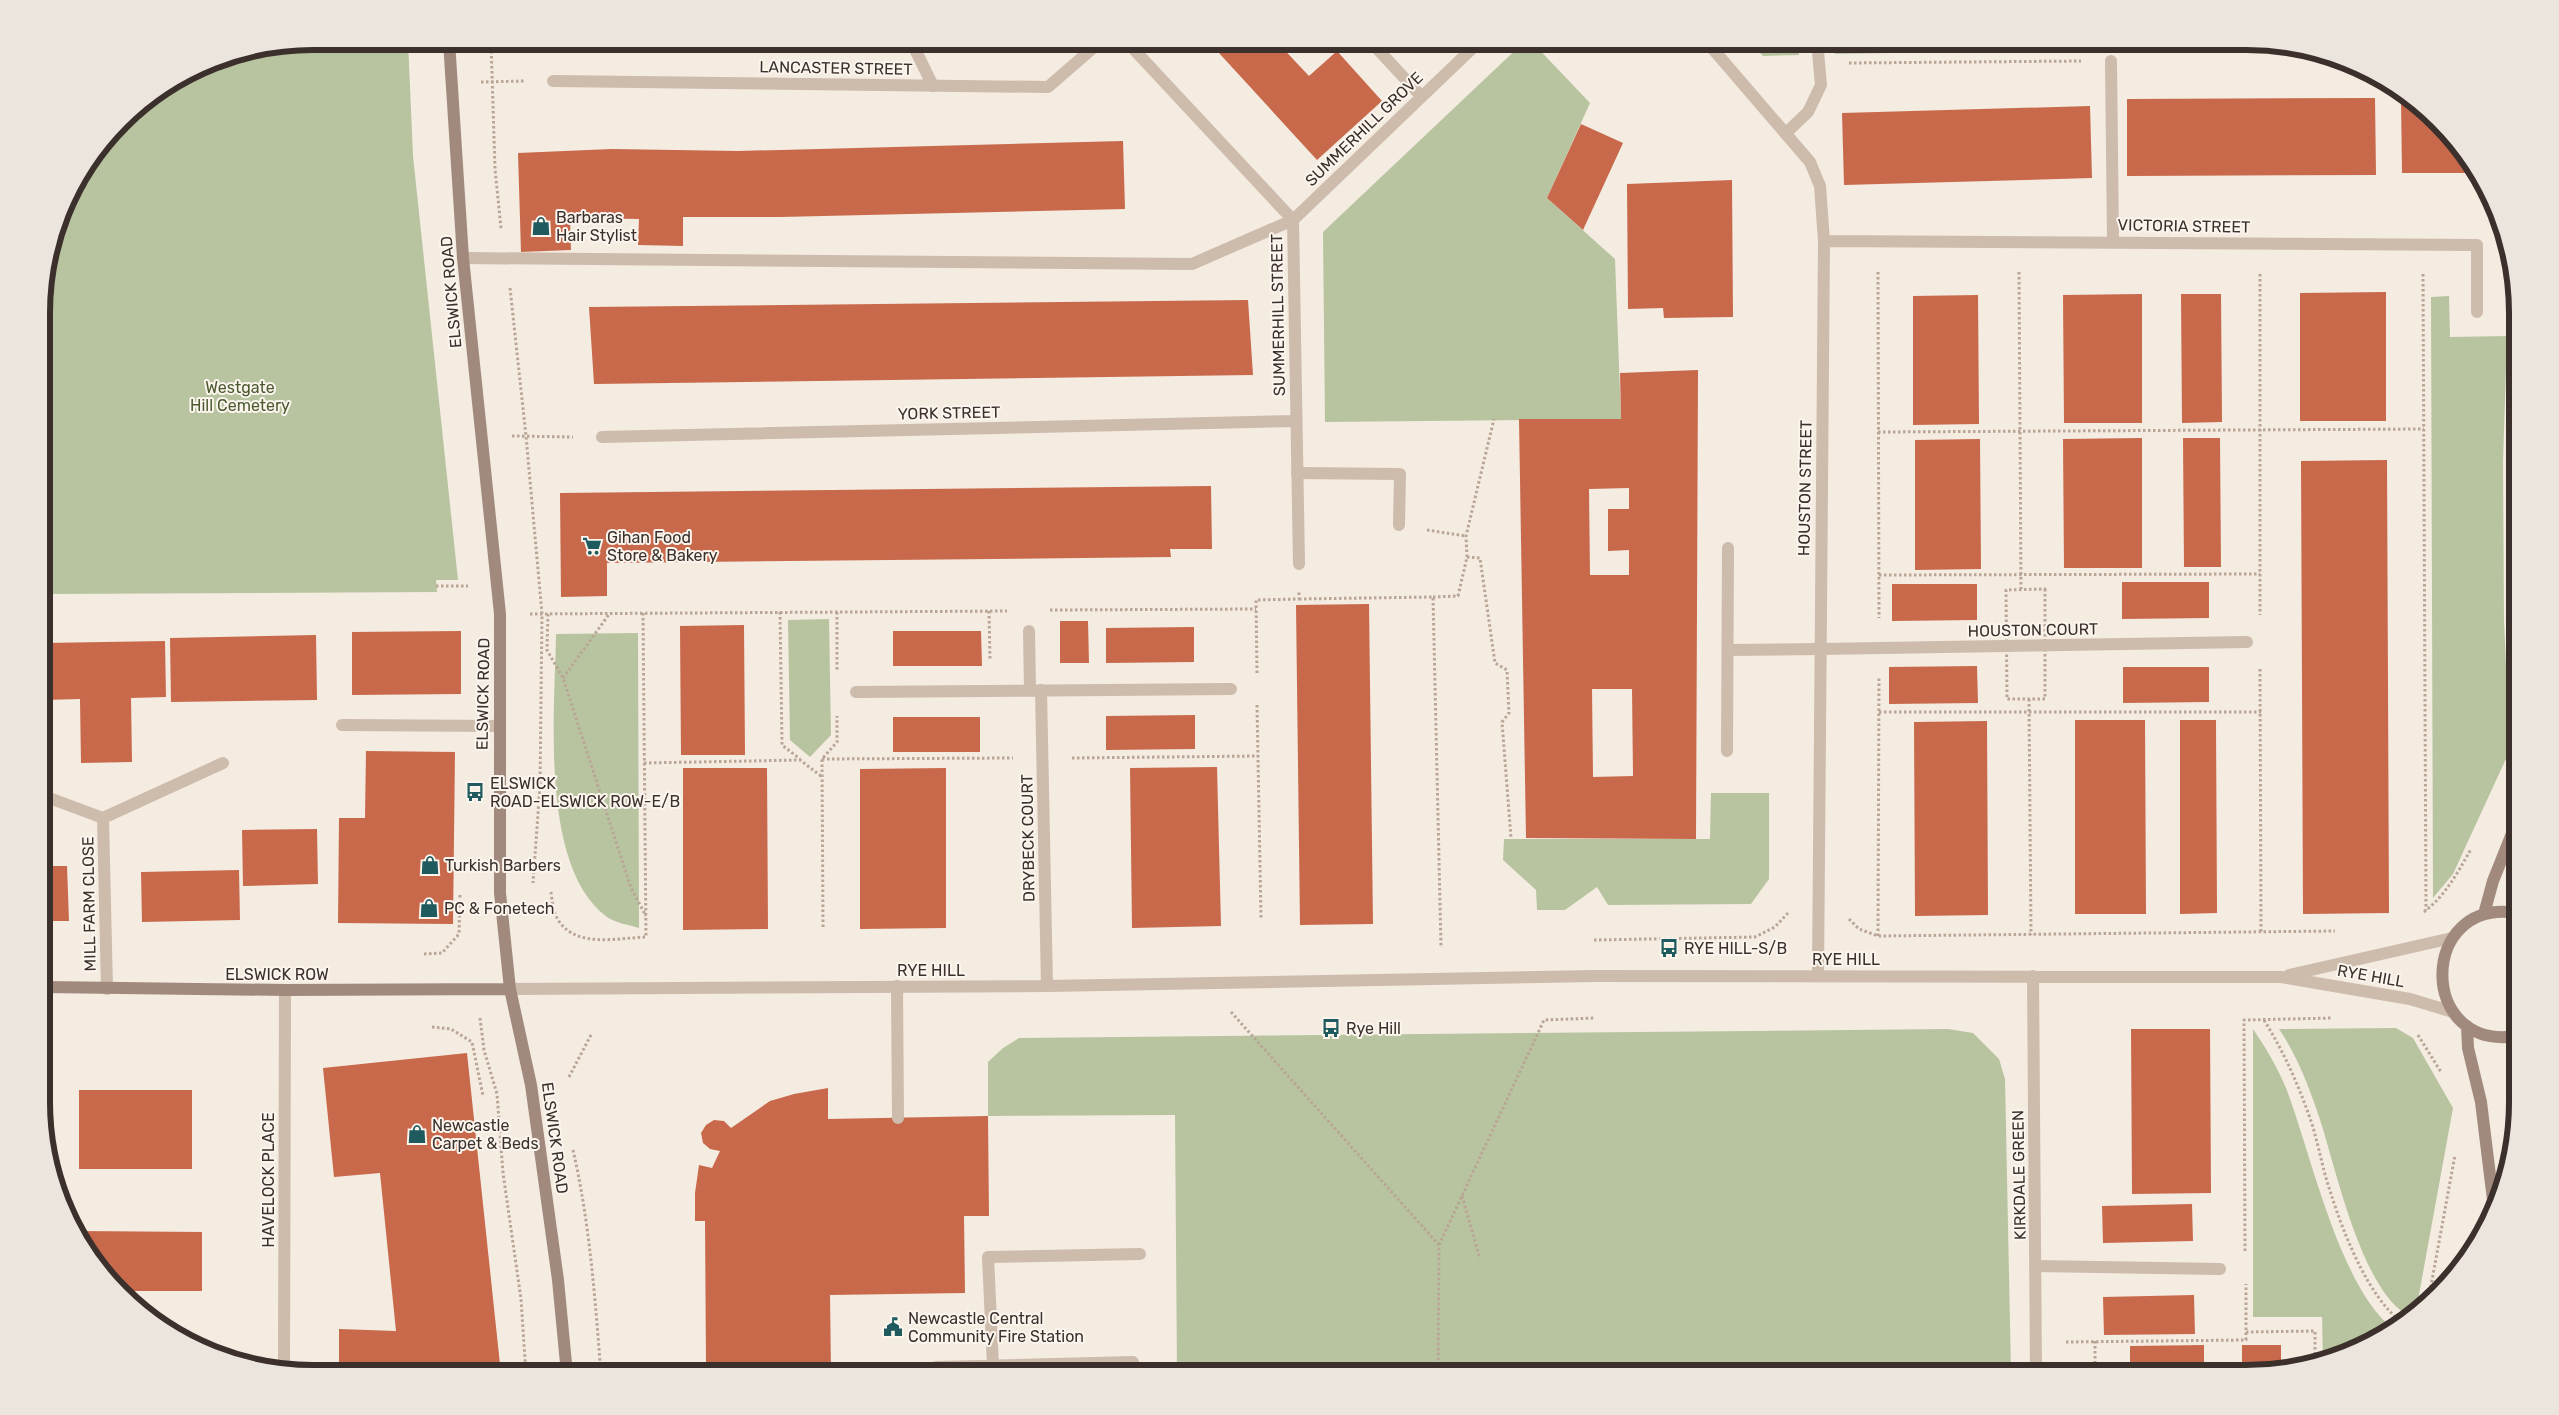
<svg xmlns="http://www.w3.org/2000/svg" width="2559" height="1415" viewBox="0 0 2559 1415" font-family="Rubik,sans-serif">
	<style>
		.green { fill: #b8c4a0 }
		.building { fill: #c8694b; fill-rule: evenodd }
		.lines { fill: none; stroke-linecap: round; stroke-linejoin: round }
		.path { stroke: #b9a596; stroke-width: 3; stroke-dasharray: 2.5 2.5; stroke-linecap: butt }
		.lane { stroke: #cdbbac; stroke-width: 12 }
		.street { stroke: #cdbbac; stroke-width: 12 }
		.secondary { stroke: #a18a7d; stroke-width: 12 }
		.labels { text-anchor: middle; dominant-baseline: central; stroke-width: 4; stroke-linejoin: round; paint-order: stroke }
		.street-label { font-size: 16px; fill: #3b302b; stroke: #fbf5ee }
		.poi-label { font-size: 16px; fill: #3b302b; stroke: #fbf5ee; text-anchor: start }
		.park-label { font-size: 16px; fill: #4a5a2e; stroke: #fbf5ee }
		.rim { fill: none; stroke: #3b302b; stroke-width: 6 }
	</style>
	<rect width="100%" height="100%" fill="#f4ebe1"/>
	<path class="green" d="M313,41H408L413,156L458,580H436L437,592L44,594V278L69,193L134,109L209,62Z
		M1525,41H1531L1590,103L1547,198L1615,259L1621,419L1325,422L1323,232Z
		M1749,41H1798L1799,55L1763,56Z
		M1834,41H2238L2233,47L1835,54Z
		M2449,296L2450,337L2507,336L2503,462L2504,621L2510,750L2453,874L2433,898L2431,297Z
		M829,619L831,735L810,757L790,740L788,620Z
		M638,633L639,928C630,925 615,923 607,917C539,867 555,710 556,634Z
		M1711,793H1769V879L1751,904L1608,905L1597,887L1565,910H1537L1536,890L1503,860L1504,839H1710Z
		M2396,1028L2413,1038L2453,1108L2416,1311L2409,1316C2363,1292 2337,1174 2322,1126C2312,1094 2298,1057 2279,1029Z
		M1948,1029L1973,1033L1999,1059L2005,1079L2011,1373H1177L1175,1115L988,1116V1062L1003,1048L1019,1038Z
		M2253,1029C2266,1048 2277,1067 2286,1088C2311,1153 2339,1286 2393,1329L2382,1337L2323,1362L2322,1317H2253Z"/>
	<path class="building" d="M1208,41H1276L1309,76L1337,51L1382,101L1317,160Z
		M2375,98L2376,175L2127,176V99Z
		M2401,101H2415L2425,109L2472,162L2477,173H2402Z
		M2090,106L2092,178L1844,185L1842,113Z
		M1581,124L1623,143L1583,230L1547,198Z
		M1123,141L1125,209L780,217H683V246L638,245L639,219L570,218L571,250L521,252L518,153L612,149L738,151Z
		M1732,180L1733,317L1664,318L1663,308L1628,309L1627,184Z
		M2386,292V421H2300V293Z
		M2142,294V423H2064L2063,295Z
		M2181,294H2221L2222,422L2182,423Z
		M1978,295L1979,424L1913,425V296Z
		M1248,300L1253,375L594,384L589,307Z
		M1698,370L1696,839L1526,838L1519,419H1621L1620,373ZM1629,488V509H1608V551L1629,550V575H1590L1589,489ZM1592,689H1632L1633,776L1593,777Z
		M2142,438V568H2064L2063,439Z
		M2183,438H2220L2221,567H2184Z
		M1980,439L1981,569L1915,570V440Z
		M2387,460L2389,913L2303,914L2301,461Z
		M1211,486L1212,549H1170L1171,557L607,563V596L561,597L560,493Z
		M2122,582H2209V618L2122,619Z
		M1892,584H1977V620L1892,621Z
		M1369,604L1373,924L1300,925L1296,605Z
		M1060,621H1088L1089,663H1060Z
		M744,625L745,755H681L680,626Z
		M1194,627V662L1106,663V628Z
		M461,631V694L352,695V632Z
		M893,631H981L982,666H893Z
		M316,635L317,700L171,702L170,638Z
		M165,641L166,697L131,698L132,762L81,763L80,699L44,700V643Z
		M1977,666L1978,703L1889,704V667Z
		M2123,667H2209V702L2123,703Z
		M1195,715V749L1106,750V716Z
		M893,717H980V752H893Z
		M2075,720H2145L2146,914H2075Z
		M2180,720H2216L2217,913L2180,914Z
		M1987,721L1988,915L1915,916L1914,722Z
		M366,751L455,752L453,924L338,923L339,818H365Z
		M1217,767L1221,926L1132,928L1130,768Z
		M683,768H767L768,929L683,930Z
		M946,768V928L860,929V769Z
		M317,829L318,884L243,886L242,830Z
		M44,866H67L69,921H44Z
		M239,870L240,920L142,922L141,872Z
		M2131,1029H2210L2211,1193L2132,1194Z
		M467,1053L501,1374H339V1329L396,1331L380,1173L334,1177L323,1068Z
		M828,1088V1119L988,1116L989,1216H964L965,1293L830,1295L831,1372L758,1374V1365L706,1366L705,1221H695V1193L699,1165L712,1168L720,1151L710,1149L703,1143L701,1133L706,1125L714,1120L724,1121L731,1128L770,1101L794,1094Z
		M79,1090H192V1169H79Z
		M2192,1204L2193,1241L2103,1243L2102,1206Z
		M76,1231L202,1232V1291H121L87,1253Z
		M2194,1295L2195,1334L2104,1335L2103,1297Z
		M2204,1345V1373H2130V1346Z
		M2242,1345H2281V1370L2242,1373Z"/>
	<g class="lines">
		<path class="path" d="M491,41L495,169L501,228
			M1849,63L2081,61
			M481,82L525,81
			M2490,219L2495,209
			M1878,272L1879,618
			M2019,272L2021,589
			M2260,274V615
			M2423,274L2426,910
			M510,288L526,436L542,614L540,786L533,883
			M1878,432L2424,429
			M512,436L573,437
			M1427,530L1466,536
			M1467,557L1480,558L1495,663L1507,670L1509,713L1502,722L1511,838
			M1879,575L2260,574
			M436,586H468
			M2045,589V699H2007L2006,590Z
			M1433,597L1458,596L1467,557L1466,536L1494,419
			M1299,599L1433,597L1441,948
			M1050,610L1256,609
			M989,611L990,660
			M780,612L782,745L800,759
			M837,612V670
			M530,614L1007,611
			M548,614L547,650L563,678L631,888L646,916
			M2260,669L2261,932
			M1257,673L1256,600L1299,599V592
			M563,678L610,613
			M2029,699L2031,935
			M1257,705L1261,918
			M1879,712H2261
			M1072,758L1258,756
			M822,759L1013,758
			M644,763L800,760L821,776
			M551,892C552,899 553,912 557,918C574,949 617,938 646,937L643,613
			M2424,912C2446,895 2458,872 2471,849
			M1849,919L1859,929L1878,936L2335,931
			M823,927L822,759L837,742V716
			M1878,936L1879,677
			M1594,940L1755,937L1775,927L1788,913
			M424,954L442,953L459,934L460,894
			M1231,1012L1439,1245L1438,1373
			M480,1018L484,1050L497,1094L503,1173L521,1299L526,1374
			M2264,1020C2285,1054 2299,1086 2312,1124C2319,1147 2323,1171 2331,1194C2343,1232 2369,1299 2402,1322
			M432,1027L451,1029L472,1042L483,1096
			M2418,1035L2441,1072
			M569,1077L592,1033
			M573,1150C590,1224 595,1299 601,1374
			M1462,1196L1480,1259
			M1439,1245L1544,1020L1595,1018
			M2245,1251L2244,1020L2332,1018
			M2428,1302L2455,1155
			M2246,1332L2315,1331V1365
			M2095,1341V1373
			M2066,1342L2246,1340V1284"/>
		<path class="lane" d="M911,41L933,86
			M1370,41L1421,96
			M2111,61L2113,241
			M1786,133L1808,112L1821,85L1817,41
			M463,258L1192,264L1293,220
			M1297,473L1400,474L1399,525
			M1728,650L1820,649
			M1727,751L1728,548
			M897,986L898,1118
			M2036,1266L2220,1269
			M993,1366L988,1257L1140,1254
			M929,1374L936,1367L1133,1362"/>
		<path class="street" d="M1126,41L1293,220L1299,564
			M1706,41L1810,162L1820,186L1824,241L1818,975
			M553,81L1048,87L1101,41
			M1293,220L1480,41
			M1824,241L2477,245V312
			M602,437L1296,421
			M1029,631L1030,690
			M1820,649L2247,642
			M1041,690L1047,986
			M856,692L1231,689
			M342,725L498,726
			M44,796L103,818
			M2289,975L2452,938
			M2033,976L2036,1373
			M107,989L103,818L223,763
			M510,989L1047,986L1595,976L2281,977L2410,999L2453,1012
			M284,1370L285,990"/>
		<path class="secondary" d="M449,41L463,258L500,614V893L510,989L531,1085L558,1280L567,1374
			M2517,913C2418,897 2417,1052 2517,1036
			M2484,914L2493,881L2517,821
			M44,987L285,990L510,989
			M2467,1026L2468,1048L2481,1102L2493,1200
			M2490,1217L2493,1200L2512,1151"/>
	</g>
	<defs>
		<g id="shop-bare" transform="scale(1.5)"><path d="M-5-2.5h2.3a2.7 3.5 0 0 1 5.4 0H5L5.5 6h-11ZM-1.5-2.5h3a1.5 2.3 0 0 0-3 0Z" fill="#1f5a5e" stroke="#fbf5ee" stroke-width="2.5" paint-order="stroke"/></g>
		<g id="supermarket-bare" transform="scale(1.5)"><path d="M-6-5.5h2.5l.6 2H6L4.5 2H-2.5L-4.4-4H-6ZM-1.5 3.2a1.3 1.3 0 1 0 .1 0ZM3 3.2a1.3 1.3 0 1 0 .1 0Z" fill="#1f5a5e" stroke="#fbf5ee" stroke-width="2.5" paint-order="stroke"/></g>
		<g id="bus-bare" transform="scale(1.5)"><path d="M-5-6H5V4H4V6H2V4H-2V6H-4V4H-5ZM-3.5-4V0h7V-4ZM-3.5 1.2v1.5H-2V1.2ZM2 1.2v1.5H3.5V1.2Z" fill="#1f5a5e" stroke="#fbf5ee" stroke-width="2.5" paint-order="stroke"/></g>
		<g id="civic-bare" transform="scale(1.5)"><path d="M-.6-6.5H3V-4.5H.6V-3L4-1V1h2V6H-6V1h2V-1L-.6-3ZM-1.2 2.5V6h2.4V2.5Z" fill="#1f5a5e" stroke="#fbf5ee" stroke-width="2.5" paint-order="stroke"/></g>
	</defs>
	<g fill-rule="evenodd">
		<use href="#shop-bare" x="541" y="226"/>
		<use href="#supermarket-bare" x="592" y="546"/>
		<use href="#bus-bare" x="475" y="792"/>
		<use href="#shop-bare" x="430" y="865"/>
		<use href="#shop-bare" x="429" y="908"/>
		<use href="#bus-bare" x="1669" y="948"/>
		<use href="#bus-bare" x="1331" y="1028"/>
		<use href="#shop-bare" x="417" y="1134"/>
		<use href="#civic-bare" x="893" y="1327"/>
	</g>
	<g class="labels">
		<g class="street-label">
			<text transform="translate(836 68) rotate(1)">LANCASTER STREET</text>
			<text transform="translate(1364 129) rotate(-44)">SUMMERHILL GROVE</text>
			<text transform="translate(2184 226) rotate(1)">VICTORIA STREET</text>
			<text transform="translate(451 292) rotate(-95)">ELSWICK ROAD</text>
			<text transform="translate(1278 315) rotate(-91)">SUMMERHILL STREET</text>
			<text transform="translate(949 413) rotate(-1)">YORK STREET</text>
			<text transform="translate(1805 488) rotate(-89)">HOUSTON STREET</text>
			<text transform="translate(2033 630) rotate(-1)">HOUSTON COURT</text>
			<text transform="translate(483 694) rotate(-89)">ELSWICK ROAD</text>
			<text transform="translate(1028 838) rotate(-91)">DRYBECK COURT</text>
			<text transform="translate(89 904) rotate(-91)">MILL FARM CLOSE</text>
			<text x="1846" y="959">RYE HILL</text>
			<text x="931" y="970">RYE HILL</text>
			<text x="277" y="974">ELSWICK ROW</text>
			<text transform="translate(2371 976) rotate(10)">RYE HILL</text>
			<text transform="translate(555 1138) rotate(82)">ELSWICK ROAD</text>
			<text transform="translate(2019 1175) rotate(-91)">KIRKDALE GREEN</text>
			<text transform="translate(268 1180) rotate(-90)">HAVELOCK PLACE</text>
		</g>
		<g class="poi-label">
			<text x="556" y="217">Barbaras<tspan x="556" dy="18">Hair Stylist</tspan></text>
			<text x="607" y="537">Gihan Food<tspan x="607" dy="18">Store &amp; Bakery</tspan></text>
			<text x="490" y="783">ELSWICK<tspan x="490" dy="18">ROAD-ELSWICK ROW-E/B</tspan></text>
			<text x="445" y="865">Turkish Barbers</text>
			<text x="444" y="908">PC &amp; Fonetech</text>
			<text x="1684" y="948">RYE HILL-S/B</text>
			<text x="1346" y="1028">Rye Hill</text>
			<text x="432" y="1125">Newcastle<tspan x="432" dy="18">Carpet &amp; Beds</tspan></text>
			<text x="908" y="1318">Newcastle Central<tspan x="908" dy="18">Community Fire Station</tspan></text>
		</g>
		<g class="park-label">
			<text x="240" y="387">Westgate<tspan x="240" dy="18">Hill Cemetery</tspan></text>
		</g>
	</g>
	<path d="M0 0H2559V1415H0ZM313 50H2246A263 263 0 0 1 2509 313V1102A263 263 0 0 1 2246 1365H313A263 263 0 0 1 50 1102V313A263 263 0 0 1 313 50Z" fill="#ece5de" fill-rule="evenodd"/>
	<path class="rim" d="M313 50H2246A263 263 0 0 1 2509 313V1102A263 263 0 0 1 2246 1365H313A263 263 0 0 1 50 1102V313A263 263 0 0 1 313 50Z"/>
</svg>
